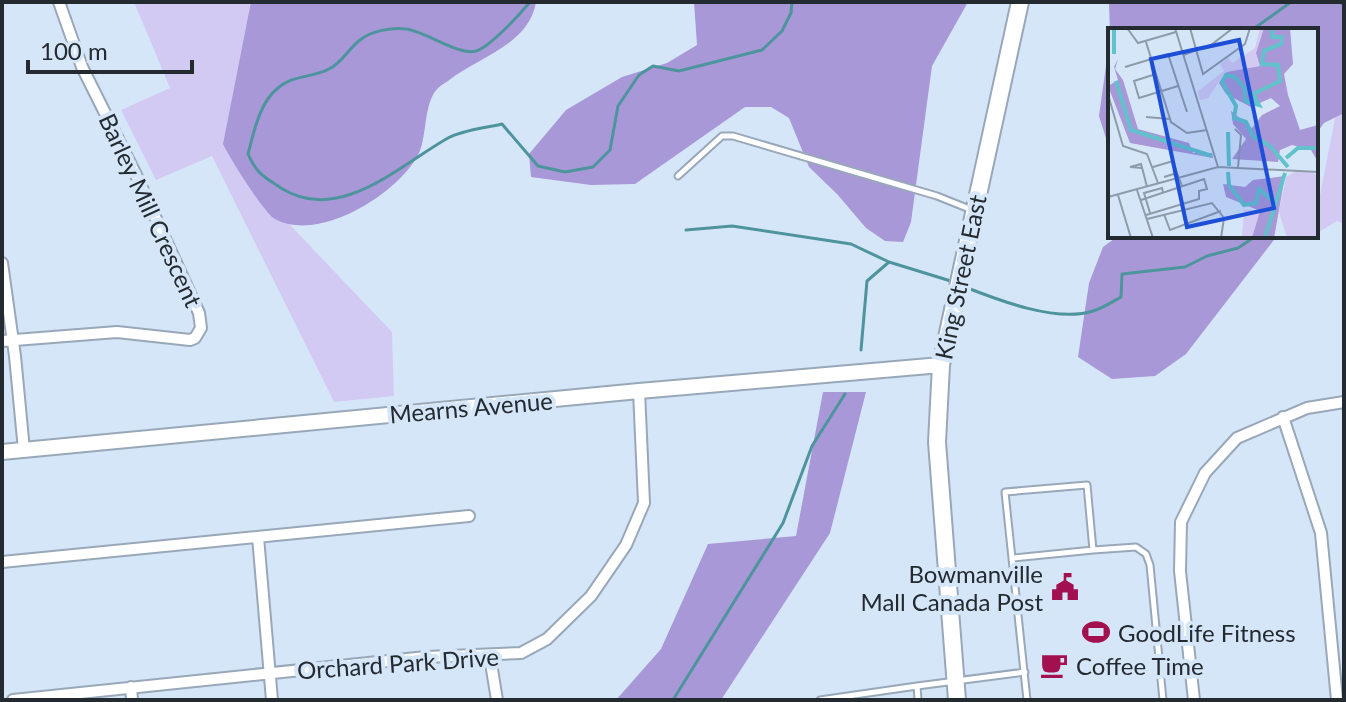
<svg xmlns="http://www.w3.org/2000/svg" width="1346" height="702" viewBox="0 0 1346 702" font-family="Lato,sans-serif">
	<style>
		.green { fill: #d3caf3 }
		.forest { fill: #a898d8 }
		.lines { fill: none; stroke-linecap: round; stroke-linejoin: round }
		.stream { stroke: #4e949d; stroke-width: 3 }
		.lane-casing { stroke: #98a8b9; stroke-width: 9 }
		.street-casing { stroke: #98a8b9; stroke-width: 14 }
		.secondary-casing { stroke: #98a8b9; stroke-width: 18 }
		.primary-casing { stroke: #98a8b9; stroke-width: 20 }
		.lane { stroke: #fff; stroke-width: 5 }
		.street { stroke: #fff; stroke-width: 10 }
		.secondary { stroke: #fff; stroke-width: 14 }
		.primary { stroke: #fff; stroke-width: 16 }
		.labels { text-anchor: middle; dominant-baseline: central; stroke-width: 8; stroke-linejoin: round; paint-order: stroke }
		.street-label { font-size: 24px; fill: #232a30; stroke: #d6e6f9 }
		.poi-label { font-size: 24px; fill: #232a30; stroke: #d6e6f9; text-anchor: start }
		.inset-river { fill: none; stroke: #61c2cc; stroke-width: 4 }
		.inset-road { fill: none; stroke: #8e9ba9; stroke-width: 2 }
		.view { fill: #1d4ed8; fill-opacity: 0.15; stroke: #1d4ed8; stroke-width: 4 }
		.inset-edge { fill: none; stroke: #232a30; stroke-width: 4 }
	</style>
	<rect width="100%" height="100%" fill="#d6e6f9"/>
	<path class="green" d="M134,2H251L254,187L392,332L394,396L334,402L212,156L156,180L121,110L170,88Z
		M1344,73V224L1337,221L1316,234V215Z"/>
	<path class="forest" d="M251,2H536C529,45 478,57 448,81C443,84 437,88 434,93C423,112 427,141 417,157C395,195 319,243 275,219C264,213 229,157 223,144Z
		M694,2H968L932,66L911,222L903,242L885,241L866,228L837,194L809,167L789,118L771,107H745L635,184L591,185L531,177L529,154L566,110L622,77L667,63L697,45Z
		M1109,2H1344V113L1324,123L1316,134V30H1110V33Z
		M1110,37V151L1099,116Z
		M1118,236H1277L1186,354L1155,376L1112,379L1078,357L1089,283L1103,247Z
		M823,392H866L830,533L721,700H616L661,649L708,544L796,536Z"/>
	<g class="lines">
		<path class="stream" d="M530,2C520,14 490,47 476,51C459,56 425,31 406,29C392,27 371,31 360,40C348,49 342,63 329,69C312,78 292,75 278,88C259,103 254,132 248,154C257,174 263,176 281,188C339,225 400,165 448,138C463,130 486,128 502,124L538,166L565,172L593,167L610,150L618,106L639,75L653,66L679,71L762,50L782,31L791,13L792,2
			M1340,2L1344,5
			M1252,30L1291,2
			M686,230L732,226L851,244L889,262L954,282
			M965,287C998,300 1057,323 1093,311C1103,308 1112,302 1121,297L1122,274L1185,267L1207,256L1238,248L1256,236
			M861,350L867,281L889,262
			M673,700L783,523L812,446L845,394"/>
		<g class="lane-casing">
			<path id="lane" d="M678,176L722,136H733L937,196L972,210
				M1014,558L1093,550
				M820,700L917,686
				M918,700L917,686L1025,672
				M1027,700L1005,492L1087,485L1093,550L1136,547L1146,554L1150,565L1163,700"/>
		</g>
		<g class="street-casing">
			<path id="street" d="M2,263L15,356L24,450
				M2,341L117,332L190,340L195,338L201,328L199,313L136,175L82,67L59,2
				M1283,417L1321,533L1337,700
				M258,537L272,700
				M2,562L469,516
				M490,657L497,700
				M131,687L132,700
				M13,700L426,657L521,653L547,639L591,596L626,545L644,503L639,391
				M1194,700L1180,571L1181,522L1205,473L1237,438L1307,408L1344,402"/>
		</g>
		<g class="secondary-casing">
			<path id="secondary" d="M2,452L639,391L941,365"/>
		</g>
		<g class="primary-casing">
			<path id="primary" d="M957,700L937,442L941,365L1020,2"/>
		</g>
		<use href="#lane" class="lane"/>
		<use href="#street" class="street"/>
		<use href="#secondary" class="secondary"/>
		<use href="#primary" class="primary"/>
	</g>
	<defs>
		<g id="civic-bare" transform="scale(2.16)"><path d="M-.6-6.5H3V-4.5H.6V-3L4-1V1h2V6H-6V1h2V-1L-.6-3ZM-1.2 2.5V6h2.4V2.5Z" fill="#a31050" stroke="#d6e6f9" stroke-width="2.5" paint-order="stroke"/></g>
		<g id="stadium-bare" transform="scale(2.16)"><path d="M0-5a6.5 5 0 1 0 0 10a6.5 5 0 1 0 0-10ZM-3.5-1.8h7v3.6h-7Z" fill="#a31050" stroke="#d6e6f9" stroke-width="2.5" paint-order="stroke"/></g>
		<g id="cafe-bare" transform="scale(2.16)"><path d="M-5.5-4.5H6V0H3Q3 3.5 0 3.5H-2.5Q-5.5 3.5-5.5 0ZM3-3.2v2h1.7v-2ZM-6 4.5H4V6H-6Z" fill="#a31050" stroke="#d6e6f9" stroke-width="2.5" paint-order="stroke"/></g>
	</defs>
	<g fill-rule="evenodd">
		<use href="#civic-bare" x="1065" y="587"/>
		<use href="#stadium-bare" x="1096" y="632"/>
		<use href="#cafe-bare" x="1054" y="665"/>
	</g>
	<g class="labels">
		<g class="street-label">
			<text transform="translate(151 210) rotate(65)">Barley Mill Crescent</text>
			<text transform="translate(960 277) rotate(-78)">King Street East</text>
			<text transform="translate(471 407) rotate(-5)">Mearns Avenue</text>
			<text transform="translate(398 663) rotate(-4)">Orchard Park Drive</text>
		</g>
		<g class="poi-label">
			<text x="1043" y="573" text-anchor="end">Bowmanville<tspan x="1043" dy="28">Mall Canada Post</tspan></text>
			<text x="1118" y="632">GoodLife Fitness</text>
			<text x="1076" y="665">Coffee Time</text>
		</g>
	</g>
	<g transform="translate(1108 28)">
		<rect width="210" height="210" fill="#d6e6f9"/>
		<path d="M152,0L156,2L148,25L152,38L117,45L100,70L92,72L89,64L116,43L112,36L120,30L124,35L147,20ZM190,142L208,146L210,210H179L171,184L178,149ZM136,182H163L156,210H134Z" fill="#d3caf3"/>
		<path d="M156,0H182L185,36L176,46L180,67L192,102L210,97V134L203,122L184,117L172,122L170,134L124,131L138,111L125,96L123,83L144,100L154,87L172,78L163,70L143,79L118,66L111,55L119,44L152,38L148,25ZM10,31L7,41L15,52L30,101L81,115L85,125H104L105,130L22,115L0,58L10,52L6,39ZM177,148L166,210H144L152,183L118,169L115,156L137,159L145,152Z" fill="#a898d8"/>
		<path class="inset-river" d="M6,0V26M164,0V9H174L173,16L156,23L154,36L170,37L172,53L145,66L151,77L137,73V61L127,49L118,47L114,54L128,78L126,90L138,94L145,108L162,118L180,139M8,53L23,102L104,128M120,104L121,138M178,130L190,120H210M120,144L121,157L136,177L148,175L151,161L165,173M157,210L177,145"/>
		<path class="inset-road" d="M19,0L30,15L68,4M67,0L110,139M82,0L95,46L137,16L142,0M38,14L63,94L79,105L99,102M75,27L103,17L125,0M17,39L60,26L79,84M48,46L26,53L31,70L70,58M1,70L15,118L39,126L50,155M38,89L62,91M127,101L133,107L130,139M45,139L65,133L69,145M34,140L22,139L33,136L36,147L39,159M56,149L69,145L74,158M29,162L45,210M10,167L23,210M0,169L110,139L210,144M33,172L96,151L99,161L91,163V171L38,187M42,185L36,165L54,160L55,165M56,186L62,202L113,183M39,191L104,175L116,190L113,210"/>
		<path class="view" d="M131,12L166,180L79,199L43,31Z"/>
		<rect width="210" height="210" class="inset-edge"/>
	</g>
	<rect width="1346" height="702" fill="none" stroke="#232a30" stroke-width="8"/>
	<path d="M28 60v12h164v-12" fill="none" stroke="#232a30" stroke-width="4"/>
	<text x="40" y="60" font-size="24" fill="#232a30" stroke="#d6e6f9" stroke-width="6" paint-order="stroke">100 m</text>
</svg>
